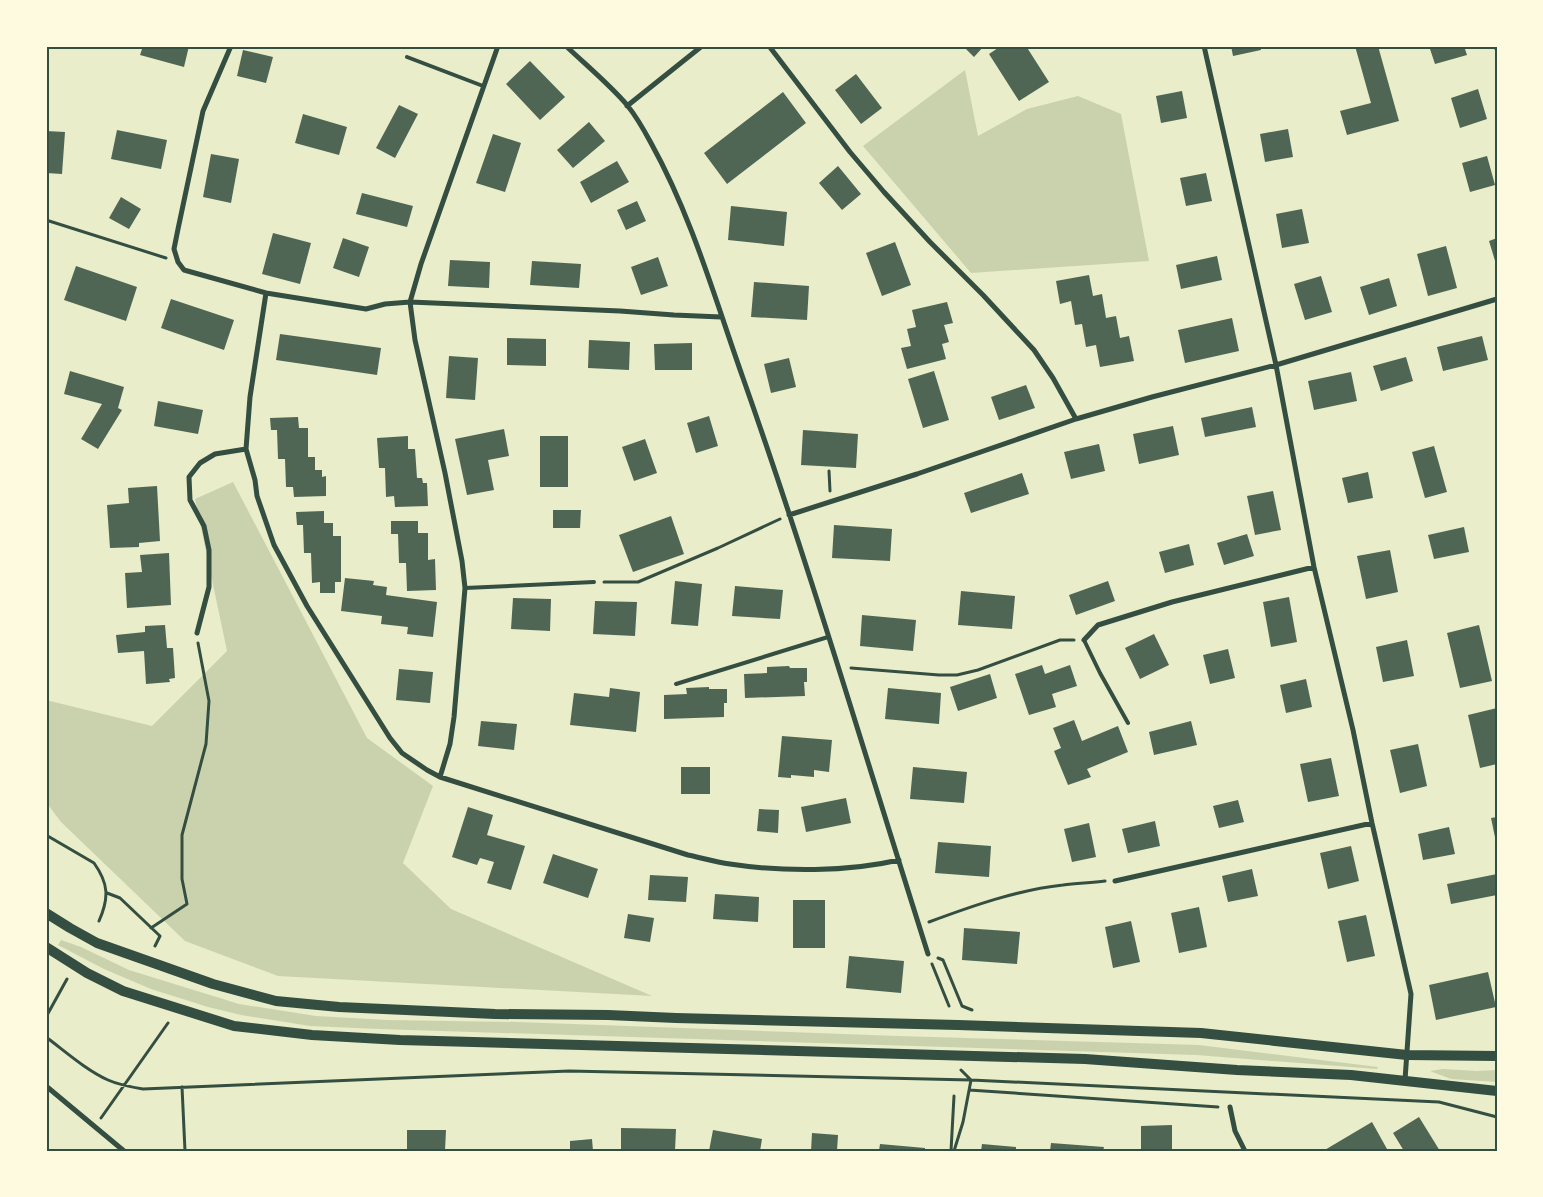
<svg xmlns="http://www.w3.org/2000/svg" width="1543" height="1197" viewBox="0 0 1543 1197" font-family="'Noto Serif',serif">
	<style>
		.green { fill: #cad2ad }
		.building { fill: #4f6655 }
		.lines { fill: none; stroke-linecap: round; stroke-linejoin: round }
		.path { stroke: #344e41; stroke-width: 3 }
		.service { stroke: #344e41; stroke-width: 4 }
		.minor { stroke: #344e41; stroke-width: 5 }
		.secondary { stroke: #344e41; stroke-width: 10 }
		.neatline { fill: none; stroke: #344e41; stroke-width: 2 }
	</style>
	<rect width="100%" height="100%" fill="#e9edc9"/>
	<path class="green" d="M965,70L978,136L1027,109L1078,96L1121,114L1149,261L971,273L863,146Z
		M233,482L367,738L433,786L403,863L451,909L652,996L278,976L185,941L61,822L46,802V700L152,726L227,651L195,499Z
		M61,940L81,947L129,970L239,1004L316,1016L387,1020L518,1022L898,1036L1199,1045L1378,1067L1377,1069L1196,1055L379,1029L310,1026L241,1015L208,1007L151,989L104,969L58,945Z
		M1443,1069L1477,1071L1497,1070V1082L1451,1079L1430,1071Z"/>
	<path class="building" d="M143,46H189L184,67L140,55Z
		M963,46H984L974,57Z
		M1001,46H1026L1049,82L1019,101L989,54Z
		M1231,46H1260L1261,50L1233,56Z
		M1355,46H1378L1399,121L1347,135L1340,111L1371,103Z
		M1429,46H1464L1467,55L1435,64Z
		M243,50L273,57L266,83L237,76Z
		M530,61L565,97L540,120L506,84Z
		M856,74L882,108L861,124L835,90Z
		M1478,89L1487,119L1460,128L1451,98Z
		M1182,91L1187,118L1161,123L1156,96Z
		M783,92L806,123L727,184L704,153Z
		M399,105L418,114L395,158L376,148Z
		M303,114L347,127L339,155L295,143Z
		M589,122L605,141L573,168L557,150Z
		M1288,129L1293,157L1265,162L1260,134Z
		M117,130L167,140L161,169L111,159Z
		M46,131L65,132L62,174L46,173Z
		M493,134L521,143L505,192L476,183Z
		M211,154L239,159L231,203L203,197Z
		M1487,156L1495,185L1470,192L1462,163Z
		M617,161L629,182L591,203L580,182Z
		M838,166L861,194L842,210L819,183Z
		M1206,173L1212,201L1186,206L1180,178Z
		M362,193L413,206L407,227L356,214Z
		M121,197L141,209L129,229L109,218Z
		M637,201L646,221L626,230L617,210Z
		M731,206L787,212L784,246L728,240Z
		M1302,209L1309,243L1282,248L1276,214Z
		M273,233L311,243L300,284L262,274Z
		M343,238L369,247L359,277L333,268Z
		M1497,238V264H1496L1489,241Z
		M895,242L911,285L882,296L866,253Z
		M1446,246L1457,288L1428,296L1417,254Z
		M1217,256L1222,280L1181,289L1176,265Z
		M658,257L668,286L641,295L631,267Z
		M450,260L490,262L489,288L448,286Z
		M532,261L581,264L579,288L530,285Z
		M76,266L137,287L126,321L64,300Z
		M1089,275L1093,296L1102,294L1106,318L1116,316L1120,338L1129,336L1134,361L1100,367L1096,345L1086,347L1082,324L1075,325L1071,301L1060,304L1056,281Z
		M1321,276L1332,312L1305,320L1294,284Z
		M1389,278L1397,306L1369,315L1360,287Z
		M754,282L809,286L807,320L751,317Z
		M171,299L234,320L224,350L161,328Z
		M947,302L953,323L944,325L949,342L942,344L946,359L907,369L901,348L911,346L907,329L916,327L912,310Z
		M1232,318L1239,351L1185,363L1178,330Z
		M280,334L381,348L377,375L276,360Z
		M1482,336L1488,360L1443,371L1437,347Z
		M507,338L546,339V366L507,365Z
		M589,340L630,342L629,370L588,368Z
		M692,343V370H655L654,344Z
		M449,356L478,358L475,400L446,398Z
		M1406,357L1413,381L1381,391L1373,366Z
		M789,358L796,387L771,393L764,364Z
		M70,371L124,387L118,408L122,410L98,449L81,439L102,404L64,394Z
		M934,371L949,420L923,428L908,379Z
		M1351,372L1357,401L1314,410L1308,381Z
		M1026,385L1035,408L999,420L991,397Z
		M158,401L203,410L198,434L154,426Z
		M1252,407L1256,427L1205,437L1201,418Z
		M709,416L718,446L696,453L687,423Z
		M298,417L299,428H308V457H315V470H322V477L326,476V496L294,497L293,487H286L285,459H278L277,430H271L270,418Z
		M1173,426L1179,455L1139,464L1133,434Z
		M504,429L509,456L488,460L494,490L467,495L455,439Z
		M803,430L858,434L856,468L801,465Z
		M408,436V449H415L417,478H422L423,483H427L428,506L395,507L394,496L386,497L385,468H379L377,438Z
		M540,436H568V487H540Z
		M645,439L657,473L634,481L622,447Z
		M1099,444L1105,471L1071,479L1064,452Z
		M1434,446L1447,492L1425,498L1412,452Z
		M1368,472L1373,498L1348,503L1342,478Z
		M1022,473L1029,494L971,513L964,493Z
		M157,486L160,541L139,543V547L110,548L107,505L129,503L128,488Z
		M1273,491L1281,530L1255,535L1247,496Z
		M553,510H581L580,528H553Z
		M324,511V523H333V536H341V582H335V593H320V582L312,583L311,553H304L303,525H297L296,512Z
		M671,516L684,554L633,572L619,535Z
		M391,521H418V533H428V560L435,559L436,590L407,591L406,563H399L398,534H391Z
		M834,525L892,529L890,561L832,558Z
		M1464,527L1469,552L1434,559L1428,535Z
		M1247,534L1254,556L1224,565L1217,543Z
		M1189,544L1194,565L1165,573L1159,552Z
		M1390,550L1398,592L1366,599L1357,556Z
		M169,553L171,605L127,608L125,573L142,572L140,555Z
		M345,578L374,581L373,585L387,587L386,595L437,602L433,637L407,634L408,627L381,624L382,616L341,611Z
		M675,581L702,584L698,626L671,624Z
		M1108,581L1115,601L1076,615L1069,595Z
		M735,586L783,590L780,619L732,616Z
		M961,591L1015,596L1012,629L958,625Z
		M1289,597L1297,642L1271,647L1263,602Z
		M513,598L551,599L550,631L511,629Z
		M595,601L637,602L635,636L593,634Z
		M862,615L916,620L913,651L860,646Z
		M165,625L167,648H173L175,678L169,679L170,682L146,684L144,651L118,653L116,635L145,632V626Z
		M1479,625L1492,681L1460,688L1447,633Z
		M1154,634L1169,665L1140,679L1125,648Z
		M1407,640L1414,676L1383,682L1376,647Z
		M1228,649L1235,678L1210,684L1203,655Z
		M1042,665L1045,674L1070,665L1077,686L1052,694L1056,707L1029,715L1015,674Z
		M789,666L790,668H807V682H804L805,696L745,698L744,674L767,673V667Z
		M399,669L433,672L430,703L396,700Z
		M990,674L997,698L958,711L950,687Z
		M1306,679L1312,707L1286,713L1280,685Z
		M709,687V689H727V703H724V717L664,719V695L687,694L686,688Z
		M610,688L640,692L636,732L570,725L574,693L609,697Z
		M888,688L941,693L939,724L885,719Z
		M1497,708V764L1480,768L1468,715Z
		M1074,720L1082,741L1118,726L1128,752L1087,769L1091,777L1068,785L1054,751L1061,748L1053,728Z
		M481,721L517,724L514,750L478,746Z
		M1191,721L1197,745L1154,755L1149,732Z
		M782,736L832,740L829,772L814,770V777L791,775V778L778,777Z
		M1418,744L1427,786L1400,793L1390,750Z
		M1331,758L1339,796L1308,802L1300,764Z
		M681,767H710V794H681Z
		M913,767L967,772L964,803L910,799Z
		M846,798L851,823L806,832L801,807Z
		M1238,800L1244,822L1219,828L1213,806Z
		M468,807L493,815L487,835L525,846L511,890L487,883L494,862L480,858L477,865L452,857Z
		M759,809L779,810L778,833L757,831Z
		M1497,817V842H1496L1491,818Z
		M1155,821L1160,846L1128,853L1122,829Z
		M1089,823L1096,857L1072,862L1064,829Z
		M1449,827L1455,854L1423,860L1418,834Z
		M938,842L991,846L989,877L935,873Z
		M1351,846L1359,881L1328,889L1320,853Z
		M553,854L598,869L588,898L543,883Z
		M1252,869L1258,896L1228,902L1222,876Z
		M1497,874V895L1451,904L1447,884Z
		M650,875L688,877L686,902L648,900Z
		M715,894L759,897L758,922L713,919Z
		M793,900H825V948H793Z
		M1199,907L1207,947L1179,953L1171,913Z
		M628,914L654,918L650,942L624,938Z
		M1366,915L1375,956L1347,962L1338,921Z
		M1131,921L1140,962L1113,968L1105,927Z
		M964,928L1020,932L1017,964L962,960Z
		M849,956L904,961L901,993L846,988Z
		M1488,972L1496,1007L1436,1020L1429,985Z
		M1419,1117L1440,1151H1404L1393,1133Z
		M1372,1122L1387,1149L1384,1151H1323Z
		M1172,1125V1151H1141V1126Z
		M621,1128L676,1129L675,1151H621Z
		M407,1130H446L445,1151H407Z
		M713,1130L762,1139L760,1151H709Z
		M812,1133L838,1135L837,1151H811Z
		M592,1139L593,1151H570V1141Z
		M1051,1143L1104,1147L1103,1151H1050Z
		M880,1144L925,1148V1151H879Z
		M982,1144L1016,1147V1151H981Z"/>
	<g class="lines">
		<path class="path" d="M46,220L166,258
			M829,471L830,491
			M604,582H638L718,548L780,519
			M851,668L939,675H957L978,670L1060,640H1074
			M46,835L94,863C109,884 109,898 99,921
			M107,893L120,898L160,936L155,946
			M929,922C972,906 1017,890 1063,885C1077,883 1091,883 1105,881
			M151,928L187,904L182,879V835L206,744L209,701L198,643
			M938,958L943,960L962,1006L972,1010
			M932,964L949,1006
			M46,1017L67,979
			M46,1037C66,1052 86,1070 108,1080C119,1085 131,1087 143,1089L569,1071L971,1080L1439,1102L1497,1117
			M182,1087L185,1151
			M969,1090L1218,1107
			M101,1118L168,1023
			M951,1151L954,1096
			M954,1151L963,1122L971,1080L961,1070"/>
		<path class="service" d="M407,57L483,86
			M465,588L594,582
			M1084,640L1100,673L1128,723
			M676,684L828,637"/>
		<path class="minor" d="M231,46L203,111L178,229L174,249L178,262L184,270L266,293L366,309L385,304L410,302L620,311L674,315L721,317
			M566,46C586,65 610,85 627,105C636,116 644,130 651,143C692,217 715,299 743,378C810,568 867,762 928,954
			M769,46L850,152L884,192L930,242L983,295L1034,350L1053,378L1076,419
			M1204,46L1276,365L1314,567L1353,730L1372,823L1411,994L1405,1080
			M1496,46L1497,49
			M627,106L702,46
			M266,293L250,397L246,449L255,480L257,496L274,545L307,606L390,738L402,753L427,770L440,777L688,855C702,858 716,862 730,864C782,872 848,872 899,860
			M789,515L917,474L1076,419L1152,397L1276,365L1497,299
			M197,633L209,587V550L204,526L190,500L189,477L200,463L215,454L246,449
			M1084,640L1098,625L1172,602L1314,567
			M440,777L450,744L454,717L465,588L462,561L445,473L415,340L410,302L421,264L498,46
			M1115,881L1372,823
			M46,1086L124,1151
			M1230,1107L1235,1131L1245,1151"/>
		<path class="secondary" d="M46,913L70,928L97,943L213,984L276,1001L339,1007L495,1014L608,1015L676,1018L958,1025L1201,1033L1407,1055L1497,1056
			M46,947L87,973L123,991L234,1026L312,1035L400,1040L1085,1059L1237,1070L1351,1075L1497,1091"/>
	</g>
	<rect width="1543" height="1197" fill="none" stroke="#fefae0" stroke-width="95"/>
	<rect x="48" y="48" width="1448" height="1102" class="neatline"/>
</svg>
